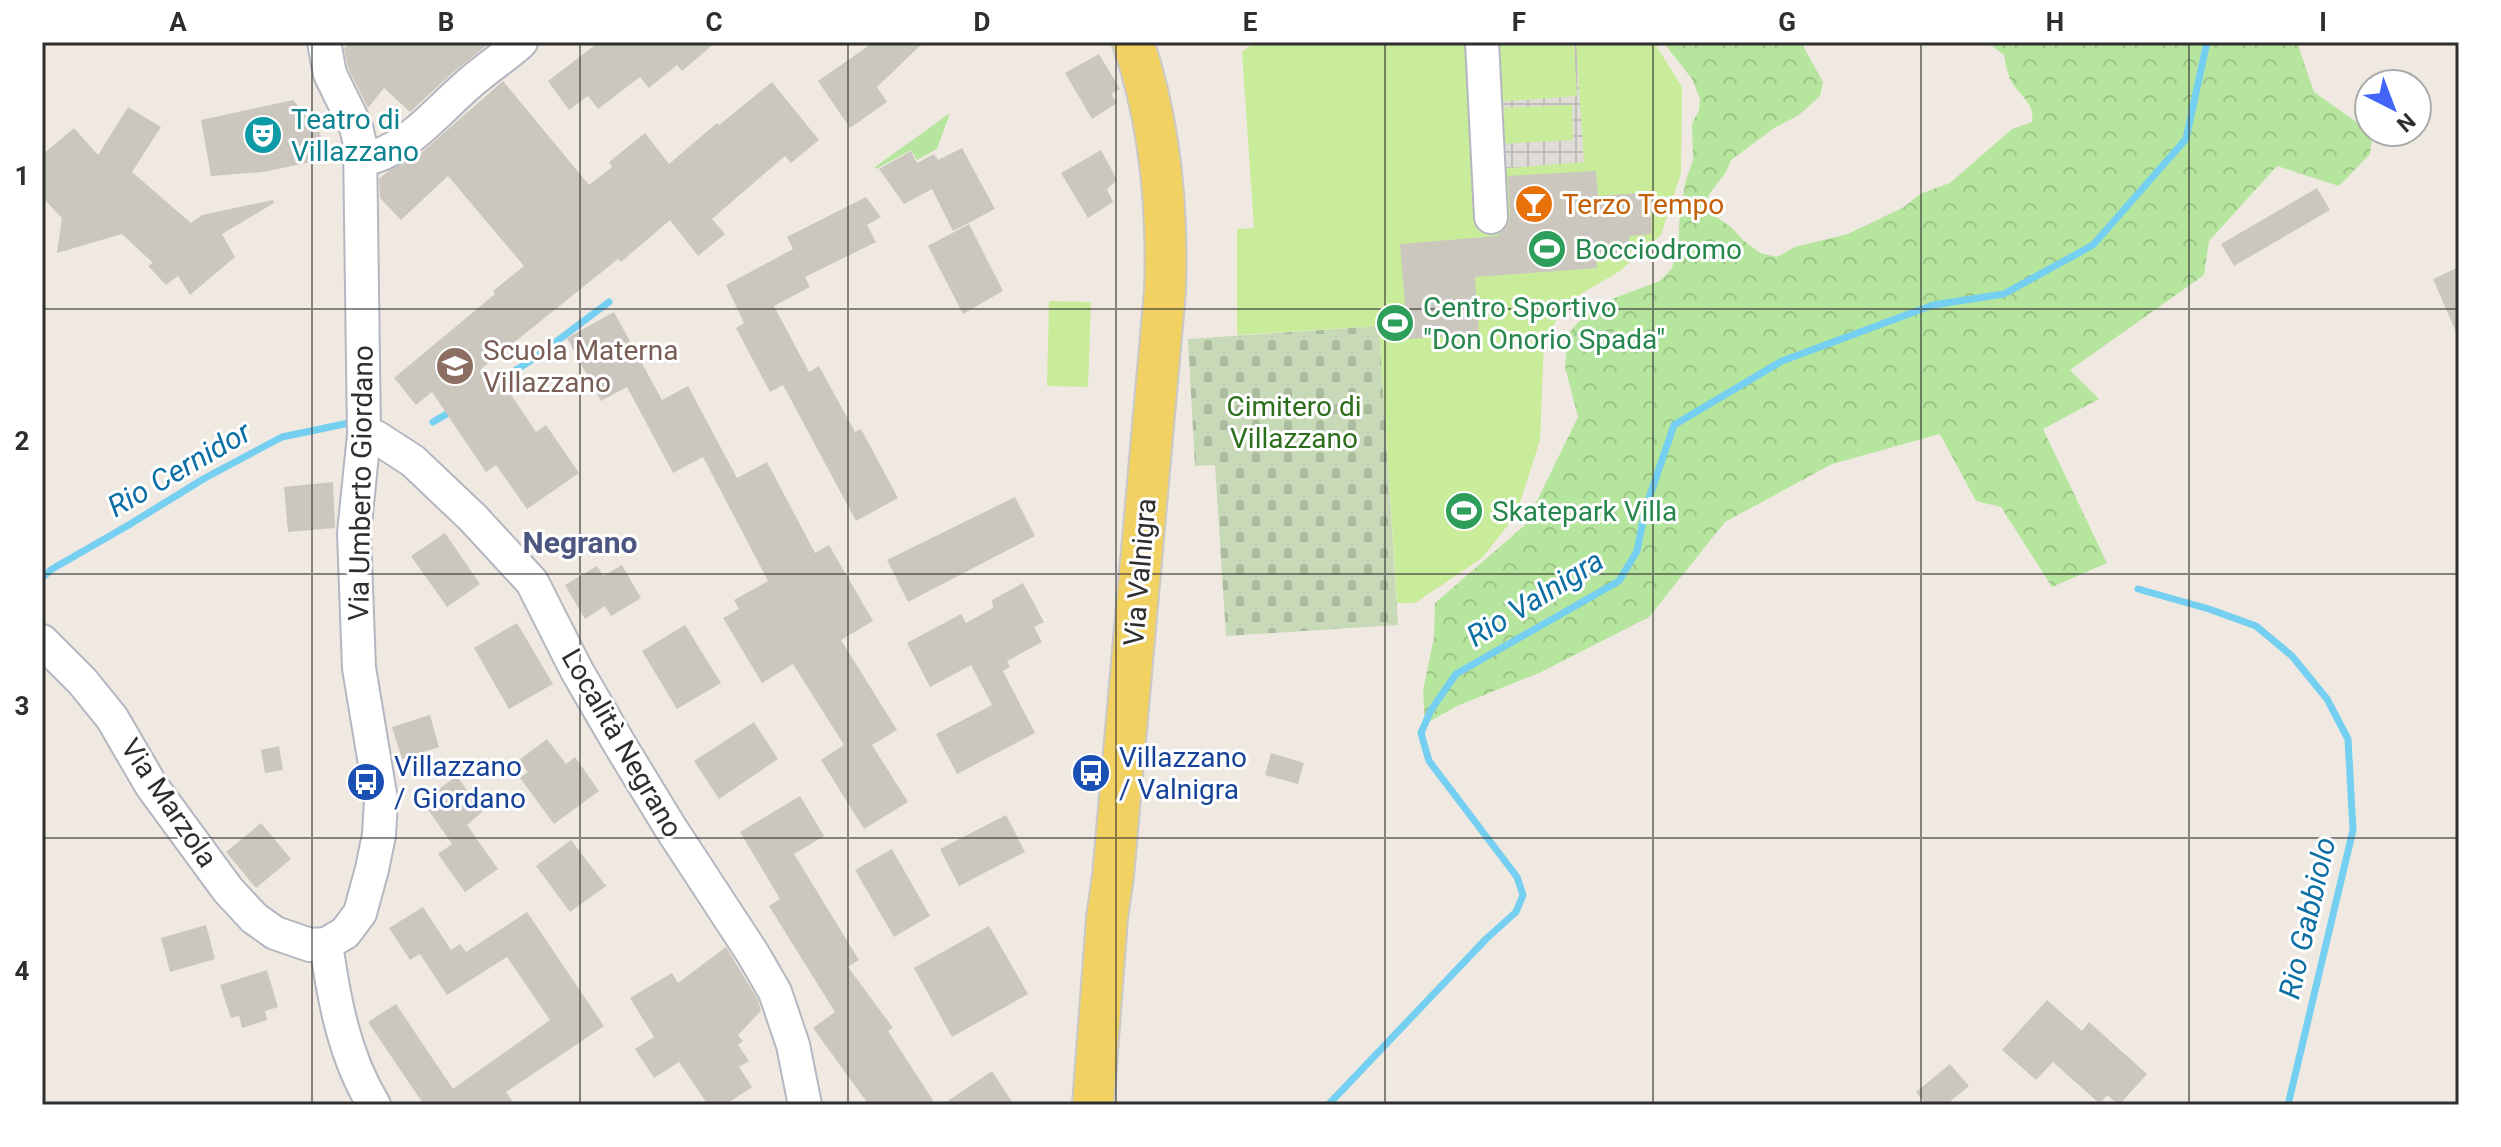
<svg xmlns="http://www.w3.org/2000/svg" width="2501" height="1147" viewBox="0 0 2501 1147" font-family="Roboto,sans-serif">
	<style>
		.grass { fill: #b6e59e }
		.forest { fill: url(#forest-crowns) }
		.cemetery { fill: url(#cemetery-stones) }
		.pitch { fill: #c9ec9a }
		.plaza { fill: url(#plaza-grid); fill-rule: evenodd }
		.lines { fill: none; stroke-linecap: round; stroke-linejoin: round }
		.stream { stroke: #75cff0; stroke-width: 7 }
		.building { fill: #cbc7bf }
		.minor-casing { stroke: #b4b7c1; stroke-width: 36 }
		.major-casing { stroke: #c9c9c9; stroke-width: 44 }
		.minor { stroke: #fff; stroke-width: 32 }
		.major { stroke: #f2d163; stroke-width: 40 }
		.grid { fill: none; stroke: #2e2e2e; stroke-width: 2; stroke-opacity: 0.55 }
		.labels { text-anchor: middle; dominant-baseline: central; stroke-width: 6; stroke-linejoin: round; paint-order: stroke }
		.culture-label { font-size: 28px; fill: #0d838f; stroke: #fff; text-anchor: start }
		.food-label { font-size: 28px; fill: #c56008; stroke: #fff; text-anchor: start }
		.leisure-label { font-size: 28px; fill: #27864d; stroke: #fff; text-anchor: start }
		.education-label { font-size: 28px; fill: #785e54; stroke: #fff; text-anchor: start }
		.park-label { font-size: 28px; fill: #2c6e1b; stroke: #fff }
		.street-label { font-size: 28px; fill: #2e2e2e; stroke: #fff }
		.transit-label { font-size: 28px; fill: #164399; stroke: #fff; text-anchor: start }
		.water-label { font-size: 30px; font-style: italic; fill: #0d6fa3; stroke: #fff }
		.neighbourhood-label { font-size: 30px; font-weight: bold; fill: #4d5680; stroke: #fff }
		.neatline { fill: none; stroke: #2e2e2e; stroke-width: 3 }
		.grid-label { font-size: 26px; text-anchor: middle; font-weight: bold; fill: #2e2e2e }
	</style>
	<defs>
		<pattern id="forest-crowns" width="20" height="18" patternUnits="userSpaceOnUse" patternTransform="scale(2)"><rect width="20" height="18" fill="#b6e59e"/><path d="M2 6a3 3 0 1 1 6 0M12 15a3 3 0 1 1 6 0" fill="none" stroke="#9dc588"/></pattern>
		<pattern id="cemetery-stones" width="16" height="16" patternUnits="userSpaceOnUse" patternTransform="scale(2)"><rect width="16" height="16" fill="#c8d9b8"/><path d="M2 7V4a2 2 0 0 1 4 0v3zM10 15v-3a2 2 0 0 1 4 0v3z" fill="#acbb9e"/></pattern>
		<pattern id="plaza-grid" width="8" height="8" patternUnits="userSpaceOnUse" patternTransform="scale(2)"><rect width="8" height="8" fill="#dfdcd8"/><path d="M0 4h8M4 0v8" fill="none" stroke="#c0bdba"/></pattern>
	</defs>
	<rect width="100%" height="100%" fill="#efe9e1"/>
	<path class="grass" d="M950,113L937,149L917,160L911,150L876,169L875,167Z"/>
	<path class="forest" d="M1663,42H1801L1823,82L1820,96L1799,115L1774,128L1731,160L1726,172L1708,196V207L1718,218L1731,227L1743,240L1760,253L1777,257L1795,247L1848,234L1904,207L1920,194L1950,183L2012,129L2032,122C2035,102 2020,97 2011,81C2007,74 2006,64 2004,55L1987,42H2297L2314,92L2373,134L2370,154L2339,186L2277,166L2209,241L2204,275L2070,370L2099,399L2043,429L2107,563L2052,587L2001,507L1976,501L1940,434L1832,464L1725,522L1649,617L1541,672L1457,706L1425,724L1423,691L1434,637L1435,603L1525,525L1578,417L1565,367L1568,334L1593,306L1660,281L1672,268L1678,249L1680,212L1686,180L1693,160L1692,124L1699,110L1700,99L1692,79Z"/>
	<path class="cemetery" d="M1379,326L1398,625L1226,636L1215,465L1195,466L1188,339Z"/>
	<path class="pitch" d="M1255,42H1654L1682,87L1681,173L1661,235L1620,271L1584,292L1565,307L1544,340L1540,440L1516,515L1482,558L1415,603H1397L1379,326L1237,335V229L1254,228L1242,52Z
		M1049,301L1091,302L1088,387L1047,386Z"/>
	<path class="plaza" d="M1475,42H1498H1491L1495,102L1577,96L1574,42H1576L1584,162L1484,170ZM1572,105L1573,140L1498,144L1496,108Z"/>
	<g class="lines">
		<path class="stream" d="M496,383L533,359L609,302
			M433,422L455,409
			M42,578L52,569L127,526L205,478L282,437L349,423
			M2138,589L2209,609L2256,626L2292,656L2327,699L2348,739L2353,830L2288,1105
			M1328,1105L1486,939L1516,912L1523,895L1517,877L1429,761L1421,733L1431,710L1456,674L1619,581L1637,551L1645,510L1674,425L1782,361L1933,305L2004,294L2093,245L2186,139L2207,42"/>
	</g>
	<path class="building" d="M352,42H491L451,74L410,112L384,88L368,108L348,68L344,48Z
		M599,42H716L682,71L677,65L649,88L640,77L598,109L588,96L569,110L548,81Z
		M874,42H924L877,87L887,102L850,128L818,81Z
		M1099,54L1120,89L1111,94L1117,103L1092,119L1065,73Z
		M503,81L589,185L612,167L609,162L645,133L669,164L717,123L719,125L772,82L819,140L791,163L785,156L712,219L725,234L698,256L670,220L621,262L618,259L481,369L489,380L498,375L536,432L546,425L579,473L527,509L496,465L486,472L432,392L416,405L394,378L495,294L493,291L524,266L448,176L401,220L380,198L379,179L387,172L421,153Z
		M293,100L320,133L326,159L263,172L211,176L201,120Z
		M128,107L161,127L132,172L191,223L202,215L273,200L274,203L222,234L235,257L190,295L178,276L166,285L148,266L153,263L122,234L57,253L62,218L42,197V155L74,128L98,155Z
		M962,148L995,209L953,231L932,189L904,204L879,169L911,151L917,163L934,154L938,160Z
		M1101,150L1117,180L1107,189L1113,202L1088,218L1061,173Z
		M1596,171L1598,196L1652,192L1651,234L1629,236L1630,254L1596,256L1597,268L1475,277L1479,334L1408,339L1400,244L1497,236L1507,226L1510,217L1508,176Z
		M2317,188L2330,210L2234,266L2221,244Z
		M866,197L881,217L867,225L876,242L805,277L810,287L774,306L809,372L819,366L855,432L861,429L898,498L856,521L783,385L770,392L736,328L744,323L726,285L793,249L787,237Z
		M969,224L1003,291L963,314L928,246Z
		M2459,267V339L2433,279Z
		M614,312L662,400L688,386L737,478L767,462L815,553L829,545L873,621L841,640L897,730L872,745L908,802L864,829L821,760L844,745L793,664L762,683L723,618L739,609L734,600L768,581L703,457L673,473L627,387L601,401L567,338Z
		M333,482L335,528L288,532L284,487Z
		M1015,497L1035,536L908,602L887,560Z
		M445,533L480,584L447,607L411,556Z
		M622,565L641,598L611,616L605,606L585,619L565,585L597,566L603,576Z
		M1023,583L1044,622L1034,627L1042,642L1007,661L1010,667L1003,671L1035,733L957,774L936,734L992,705L971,665L930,687L907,643L961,614L966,623L993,608L992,600Z
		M517,623L553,684L509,709L474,648Z
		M685,625L721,683L677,709L642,651Z
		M430,715L439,747L402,759L392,727Z
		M754,722L778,759L719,799L694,761Z
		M547,739L566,764L575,757L599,791L554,824L520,778L528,772L519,760Z
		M279,746L283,770L265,773L261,750Z
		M1271,753L1304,763L1298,784L1265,775Z
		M457,776L482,812L467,825L498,869L465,892L438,854L452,844L422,801Z
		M800,796L824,836L794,854L859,960L848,967L893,1028L888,1031L936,1105H869L813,1028L835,1012L769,906L780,899L740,832Z
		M1006,815L1025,852L959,886L940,849Z
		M261,823L291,859L256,888L226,852Z
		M571,840L606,886L570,912L536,866Z
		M892,849L930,916L894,937L855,870Z
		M423,907L451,950L460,944L466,952L527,912L604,1026L506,1092L515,1105H424L368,1022L396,1004L453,1089L550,1020L507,957L447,995L420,954L410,960L389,928Z
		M206,925L215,959L170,972L161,938Z
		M989,926L1028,994L952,1037L914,968Z
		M726,947L758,1000L761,1011L738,1035L743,1041L738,1045L749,1061L739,1067L752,1087L725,1105H708L679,1062L654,1078L635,1049L654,1037L630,998L672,973L678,983Z
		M267,970L278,1007L265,1011L267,1020L242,1028L239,1016L231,1018L220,985Z
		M2047,1000L2082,1031L2089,1022L2147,1074L2119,1105L2107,1095L2100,1104L2053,1062L2036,1080L2002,1050Z
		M1950,1064L1969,1086L1946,1105H1927L1916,1092Z
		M992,1071L1014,1105H942Z"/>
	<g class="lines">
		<g class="minor-casing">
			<path id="minor" d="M1482,42L1491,217
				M361,160C409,152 440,106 477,77C491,65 507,55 521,42
				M364,435L376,437L413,461L473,518L532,582L577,671L620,745L670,827L753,954L775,992L793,1045L805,1105
				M42,641L82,681L112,718L151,785L228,890L254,918L275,933L310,945L326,944L345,933L360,913L372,869L379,835L381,800L359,668L354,533L364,435L360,144L356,127L330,74L324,42
				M326,944C334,999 344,1056 374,1105"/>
		</g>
		<g class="major-casing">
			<path id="major" d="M1093,1105L1107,918L1113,876L1165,291C1168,207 1160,122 1133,42"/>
		</g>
		<use href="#minor" class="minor"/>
		<use href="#major" class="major"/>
	</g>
	<path class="grid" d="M312,42V1105M580,42V1105M848,42V1105M1116,42V1105M1385,42V1105M1653,42V1105M1921,42V1105M2189,42V1105M42,309H2459M42,574H2459M42,838H2459"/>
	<defs>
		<g id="theatre-disc" transform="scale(2)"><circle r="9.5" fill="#0f9aa8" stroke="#fff"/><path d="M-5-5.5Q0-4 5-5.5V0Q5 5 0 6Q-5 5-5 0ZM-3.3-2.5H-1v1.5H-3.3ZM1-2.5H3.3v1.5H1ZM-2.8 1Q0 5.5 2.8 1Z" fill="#fff"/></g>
		<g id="bar-disc" transform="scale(2)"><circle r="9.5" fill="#e8710a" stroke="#fff"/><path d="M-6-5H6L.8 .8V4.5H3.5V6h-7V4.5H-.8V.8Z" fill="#fff"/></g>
		<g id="stadium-disc" transform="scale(2)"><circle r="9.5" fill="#2e9e5b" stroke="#fff"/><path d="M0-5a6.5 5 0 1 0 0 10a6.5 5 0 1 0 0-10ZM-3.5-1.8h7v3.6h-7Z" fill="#fff"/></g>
		<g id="school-disc" transform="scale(2)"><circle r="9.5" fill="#8d6e63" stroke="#fff"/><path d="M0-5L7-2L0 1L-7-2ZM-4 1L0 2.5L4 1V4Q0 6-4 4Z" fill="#fff"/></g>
		<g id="bus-disc" transform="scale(2)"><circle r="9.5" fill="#1a4fb4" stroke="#fff"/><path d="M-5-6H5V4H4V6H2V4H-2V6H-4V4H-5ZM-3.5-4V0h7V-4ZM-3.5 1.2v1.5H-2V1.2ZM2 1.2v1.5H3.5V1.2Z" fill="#fff"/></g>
	</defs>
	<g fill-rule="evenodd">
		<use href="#theatre-disc" x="263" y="135"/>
		<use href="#bar-disc" x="1534" y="204"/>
		<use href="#stadium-disc" x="1547" y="249"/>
		<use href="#stadium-disc" x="1395" y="323"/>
		<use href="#school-disc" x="455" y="366"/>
		<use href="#stadium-disc" x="1464" y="511"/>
		<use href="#bus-disc" x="1091" y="773"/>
		<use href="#bus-disc" x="366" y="782"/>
	</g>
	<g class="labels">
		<g class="culture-label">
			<text x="291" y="119">Teatro di<tspan x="291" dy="32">Villazzano</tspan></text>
		</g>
		<g class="food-label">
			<text x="1562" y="204">Terzo Tempo</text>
		</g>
		<g class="leisure-label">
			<text x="1575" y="249">Bocciodromo</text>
			<text x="1423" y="307">Centro Sportivo<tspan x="1423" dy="32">"Don Onorio Spada"</tspan></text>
			<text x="1492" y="511">Skatepark Villa</text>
		</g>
		<g class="education-label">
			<text x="483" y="350">Scuola Materna<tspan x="483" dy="32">Villazzano</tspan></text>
		</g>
		<g class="park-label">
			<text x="1294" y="406">Cimitero di<tspan x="1294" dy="32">Villazzano</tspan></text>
		</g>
		<g class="street-label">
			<text transform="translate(361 483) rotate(-89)">Via Umberto Giordano</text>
			<text transform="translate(1140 572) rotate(-85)">Via Valnigra</text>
			<text transform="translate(622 743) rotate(60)">Località Negrano</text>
			<text transform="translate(169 803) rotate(56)">Via Marzola</text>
		</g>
		<g class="transit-label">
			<text x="1119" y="757">Villazzano<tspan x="1119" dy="32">/ Valnigra</tspan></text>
			<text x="394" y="766">Villazzano<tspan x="394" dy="32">/ Giordano</tspan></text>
		</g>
		<g class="water-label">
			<text transform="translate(179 469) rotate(-30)">Rio Cernidor</text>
			<text transform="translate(1535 598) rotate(-32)">Rio Valnigra</text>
			<text transform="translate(2307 918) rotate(-77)">Rio Gabbiolo</text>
		</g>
		<g class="neighbourhood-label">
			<text x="580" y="542">Negrano</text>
		</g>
	</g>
	<rect width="2501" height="1147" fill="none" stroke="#ffffff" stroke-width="88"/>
	<g transform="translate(2393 108) rotate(138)"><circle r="38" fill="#ffffff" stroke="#ababab" stroke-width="2"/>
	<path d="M0-6L14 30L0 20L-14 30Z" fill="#4264fb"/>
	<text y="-12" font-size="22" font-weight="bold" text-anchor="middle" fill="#2e2e2e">N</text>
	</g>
	<rect x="44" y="44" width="2413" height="1059" class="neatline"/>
	<g class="grid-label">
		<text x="178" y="31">A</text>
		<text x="446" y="31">B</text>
		<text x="714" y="31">C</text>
		<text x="982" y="31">D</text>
		<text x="1250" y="31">E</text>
		<text x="1519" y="31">F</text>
		<text x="1787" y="31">G</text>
		<text x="2055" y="31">H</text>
		<text x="2323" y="31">I</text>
		<text x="22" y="185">1</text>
		<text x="22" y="450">2</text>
		<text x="22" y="715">3</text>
		<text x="22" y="980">4</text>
	</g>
</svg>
